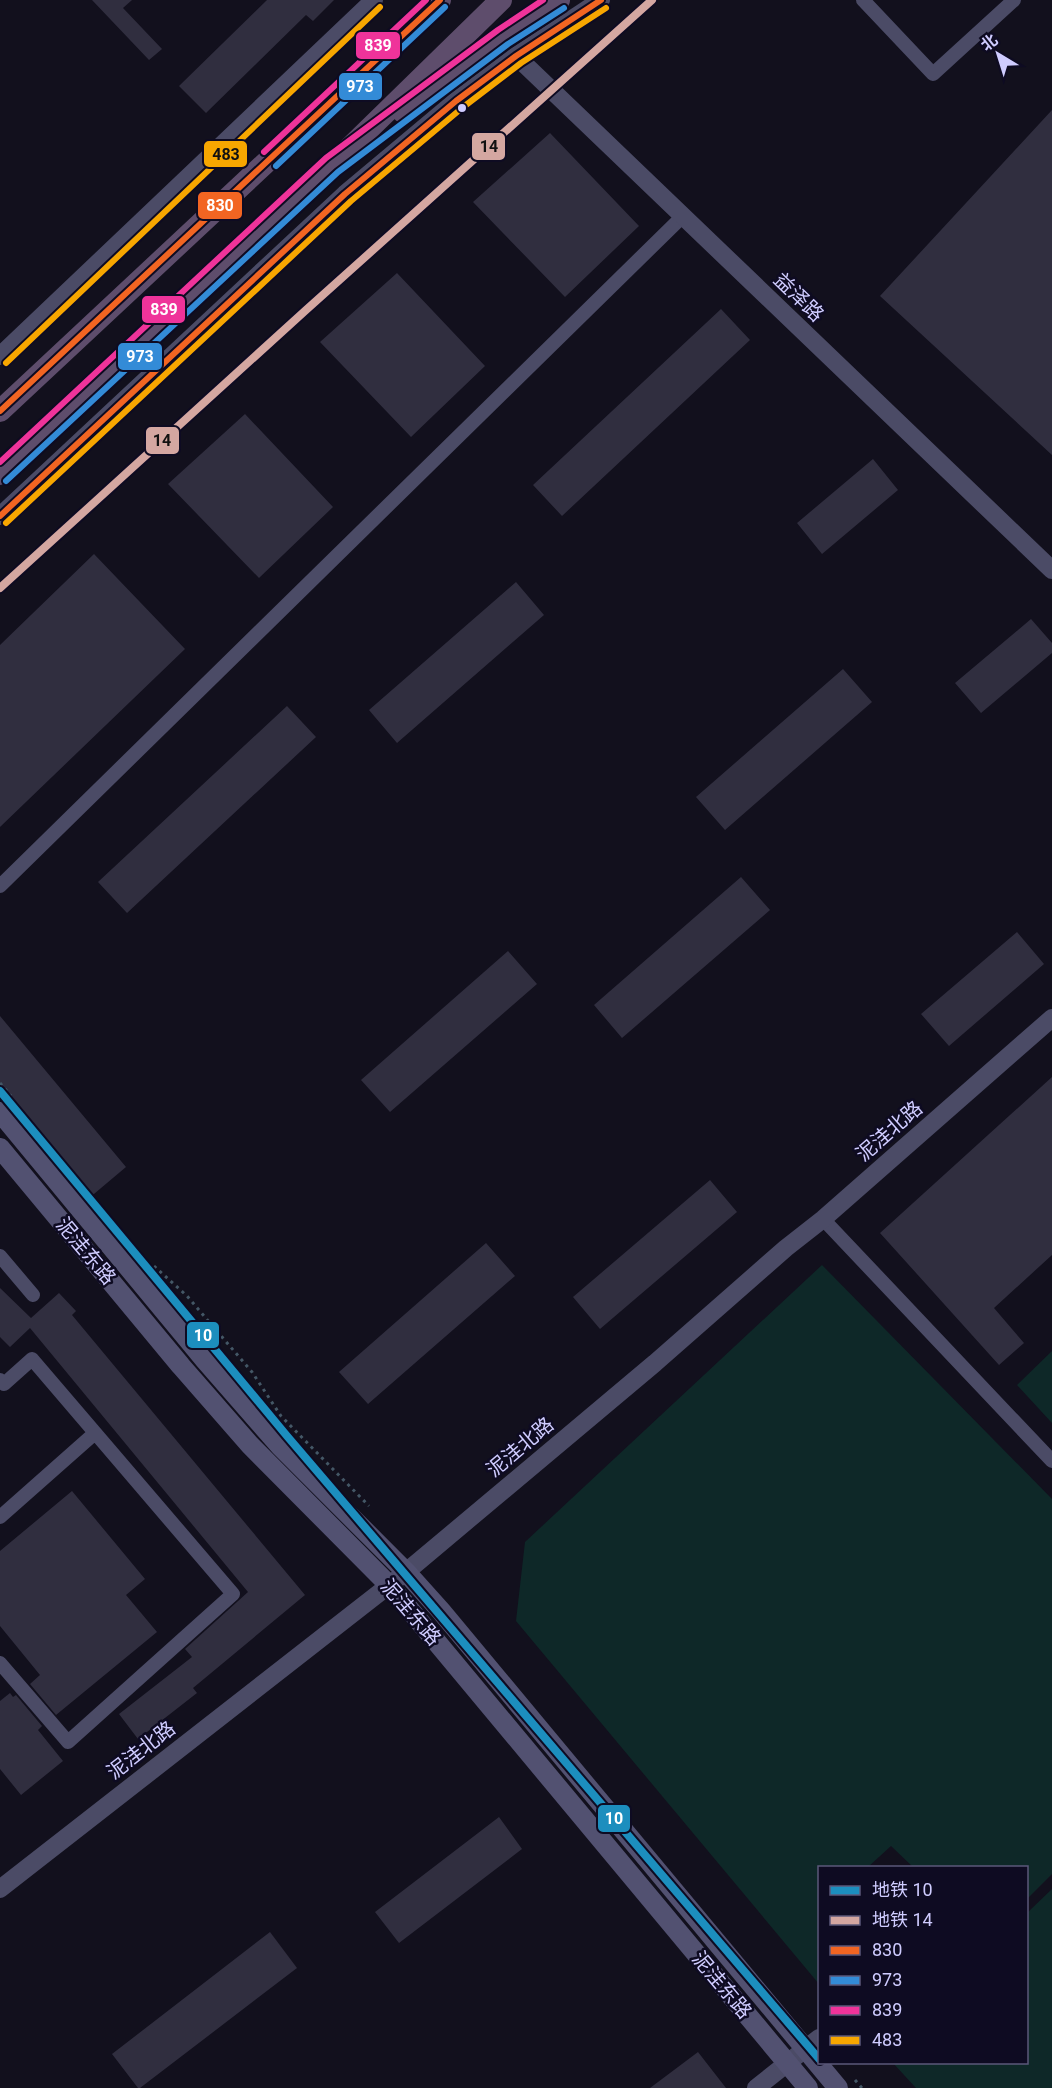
<svg xmlns="http://www.w3.org/2000/svg" width="1052" height="2088" viewBox="0 0 1052 2088" font-family="Roboto,'Noto Sans SC',sans-serif">
	<style>
		.green { fill: #0e2828 }
		.building { fill: #302e3f }
		.lines { fill: none; stroke-linecap: round; stroke-linejoin: round }
		.path { stroke: #445766; stroke-width: 3; stroke-dasharray: 3 4.5; stroke-linecap: butt }
		.minor { stroke: #4b4b66; stroke-width: 14 }
		.tertiary { stroke: #4b4b66; stroke-width: 18 }
		.secondary { stroke: #525171; stroke-width: 20 }
		.trunk { stroke: #5e4d6c; stroke-width: 22 }
		.bus-1-casing { stroke: #0e0b22; stroke-width: 10 }
		.bus-2-casing { stroke: #0e0b22; stroke-width: 10 }
		.bus-3-casing { stroke: #0e0b22; stroke-width: 10 }
		.bus-4-casing { stroke: #0e0b22; stroke-width: 10 }
		.bus-1 { stroke: #f26522; stroke-width: 6 }
		.bus-2 { stroke: #338bd7; stroke-width: 6 }
		.bus-3 { stroke: #ef339a; stroke-width: 6 }
		.bus-4 { stroke: #f7a600; stroke-width: 6 }
		.metro-1-casing { stroke: #0e0b22; stroke-width: 12 }
		.metro-2-casing { stroke: #0e0b22; stroke-width: 12 }
		.metro-1 { stroke: #1c8ebe; stroke-width: 8 }
		.metro-2 { stroke: #d4a7a1; stroke-width: 8 }
		.bus-dot { fill: #cfccff; stroke: #0e0b22; stroke-width: 2 }
		.labels { text-anchor: middle; dominant-baseline: central; stroke-width: 5; stroke-linejoin: round; paint-order: stroke }
		.street-label { font-size: 20px; fill: #cfccff; stroke: #0e0b22 }
		.line-badge { stroke: #0e0b22; stroke-width: 2 }
		.badge-label { font-size: 16px; text-anchor: middle; font-weight: bold; fill: #fff }
		.pale-badge-label { font-size: 16px; text-anchor: middle; font-weight: bold; fill: #111 }
	</style>
	<rect width="100%" height="100%" fill="#12101d"/>
	<path class="green" d="M822,1265L1052,1499V1874L1027,1899L1026,1868L913,1867L891,1846L868,1867L820,1868L819,1984L516,1621L525,1542Z
		M1052,1351V1423L1017,1385Z
		M1052,1889V2088H916L893,2063L1026,2062L1027,1913Z"/>
	<path class="building" d="M92,0H132L123,8L162,49L149,60Z
		M267,0H334L313,21L306,15L206,113L179,86Z
		M1052,110V455L880,296Z
		M550,133L639,226L565,297L473,202Z
		M397,273L485,366L411,437L320,342Z
		M721,309L750,340L562,516L533,485Z
		M245,414L333,507L259,578L168,484Z
		M873,459L898,490L822,554L797,523Z
		M94,554L185,649L0,827V645Z
		M516,582L544,615L397,743L369,710Z
		M1031,619L1052,643V653L981,713L955,683Z
		M843,669L872,702L725,830L696,797Z
		M287,706L316,737L127,913L98,882Z
		M741,877L770,910L622,1038L594,1005Z
		M1017,932L1044,964L949,1046L921,1014Z
		M508,951L537,984L390,1112L361,1080Z
		M0,1016L126,1167L88,1199L9,1104L0,1100Z
		M1052,1077V1255L994,1308L1024,1343L999,1365L880,1233Z
		M710,1180L737,1212L600,1329L573,1297Z
		M486,1243L515,1276L368,1404L339,1372Z
		M0,1288L31,1318L59,1293L76,1311L72,1315L305,1595L193,1688L197,1693L138,1739L119,1714L192,1657L185,1649L248,1592L30,1328L10,1347L0,1337Z
		M72,1491L145,1579L126,1595L157,1632L56,1715L30,1684L40,1675L0,1626V1551Z
		M10,1693L13,1697L16,1695L42,1726L38,1730L63,1761L21,1795L0,1769V1701Z
		M499,1817L522,1849L399,1943L375,1912Z
		M270,1932L297,1968L140,2088H138L112,2054Z
		M698,2052L726,2088H650Z"/>
	<g class="lines">
		<path class="path" d="M0,1083L11,1096
			M154,1266L187,1296L252,1372L281,1416L369,1506
			M855,2080L862,2088"/>
		<path class="minor" d="M863,0L933,74L1014,0
			M0,886L682,217
			M823,1219L1052,1461
			M0,1256L33,1295
			M0,1380L4,1384L32,1359L233,1594L68,1742L0,1663
			M0,1517L95,1433"/>
		<path class="tertiary" d="M516,56L1052,570
			M0,356L374,0
			M0,516L345,194L456,101L516,56L601,0
			M0,1889L406,1572L655,1363L786,1248L823,1219L1052,1018
			M756,2088L819,2038"/>
		<path class="secondary" d="M0,1112L204,1359L280,1446L406,1572L441,1611L838,2088
			M0,1148L181,1366L250,1445L389,1585L415,1616L808,2088"/>
		<path class="trunk" d="M403,112L503,37L559,0
			M0,411L440,0
			M0,474L332,165L501,0"/>
		<g class="bus-1-casing">
			<path id="bus-1" d="M0,411L440,0
				M0,516L345,194L456,101L516,56L601,0"/>
		</g>
		<g class="bus-2-casing">
			<path id="bus-2" d="M276,166L445,7
				M6,481L338,172L508,44L564,8"/>
		</g>
		<g class="bus-3-casing">
			<path id="bus-3" d="M264,152L426,0
				M0,462L326,158L498,30L543,0"/>
		</g>
		<g class="bus-4-casing">
			<path id="bus-4" d="M6,363L380,7
				M6,523L351,201L462,108L521,63L606,8"/>
		</g>
		<use href="#bus-1" class="bus-1"/>
		<use href="#bus-2" class="bus-2"/>
		<use href="#bus-3" class="bus-3"/>
		<use href="#bus-4" class="bus-4"/>
		<g class="metro-1-casing">
			<path id="metro-1" d="M0,1091L287,1436L820,2060"/>
		</g>
		<g class="metro-2-casing">
			<path id="metro-2" d="M0,588L306,310L652,0"/>
		</g>
		<use href="#metro-1" class="metro-1"/>
		<use href="#metro-2" class="metro-2"/>
	</g>
	<circle class="bus-dot" cx="462" cy="108" r="5"/>
	<g class="labels">
		<g class="street-label">
			<text transform="translate(799 297) rotate(44)">益泽路</text>
			<text transform="translate(889 1131) rotate(-41)">泥洼北路</text>
			<text transform="translate(86 1251) rotate(50)">泥洼东路</text>
			<text transform="translate(520 1447) rotate(-40)">泥洼北路</text>
			<text transform="translate(411 1612) rotate(49)">泥洼东路</text>
			<text transform="translate(141 1750) rotate(-38)">泥洼北路</text>
			<text transform="translate(722 1985) rotate(50)">泥洼东路</text>
		</g>
	</g>
	<g class="line-badge">
		<rect x="355" y="31" width="46" height="29" rx="6" fill="#ef339a"/>
		<rect x="338" y="72" width="45" height="29" rx="6" fill="#338bd7"/>
		<rect x="471" y="132" width="35" height="29" rx="6" fill="#d4a7a1"/>
		<rect x="203" y="140" width="45" height="28" rx="6" fill="#f7a600"/>
		<rect x="197" y="191" width="46" height="29" rx="6" fill="#f26522"/>
		<rect x="141" y="295" width="45" height="29" rx="6" fill="#ef339a"/>
		<rect x="117" y="342" width="46" height="29" rx="6" fill="#338bd7"/>
		<rect x="145" y="426" width="35" height="29" rx="6" fill="#d4a7a1"/>
		<rect x="186" y="1321" width="34" height="28" rx="6" fill="#1c8ebe"/>
		<rect x="597" y="1804" width="34" height="29" rx="6" fill="#1c8ebe"/>
	</g>
	<g class="badge-label">
		<text x="378" y="51">839</text>
		<text x="360" y="92">973</text>
		<text x="220" y="211">830</text>
		<text x="164" y="315">839</text>
		<text x="140" y="362">973</text>
		<text x="203" y="1341">10</text>
		<text x="614" y="1824">10</text>
	</g>
	<g class="pale-badge-label">
		<text x="489" y="152">14</text>
		<text x="226" y="160">483</text>
		<text x="162" y="446">14</text>
	</g>
	<rect x="818" y="1866" width="210" height="198" fill="#0e0b22" stroke="#5b587a" stroke-width="1.5"/>
	<rect x="830" y="1886" width="30" height="9" fill="#1c8ebe" stroke="#5b587a" stroke-width="1.5"/>
	<text x="872" y="1896" font-size="18" fill="#cfccff">地铁 10</text>
	<rect x="830" y="1916" width="30" height="9" fill="#d4a7a1" stroke="#5b587a" stroke-width="1.5"/>
	<text x="872" y="1926" font-size="18" fill="#cfccff">地铁 14</text>
	<rect x="830" y="1946" width="30" height="9" fill="#f26522" stroke="#5b587a" stroke-width="1.5"/>
	<text x="872" y="1956" font-size="18" fill="#cfccff">830</text>
	<rect x="830" y="1976" width="30" height="9" fill="#338bd7" stroke="#5b587a" stroke-width="1.5"/>
	<text x="872" y="1986" font-size="18" fill="#cfccff">973</text>
	<rect x="830" y="2006" width="30" height="9" fill="#ef339a" stroke="#5b587a" stroke-width="1.5"/>
	<text x="872" y="2016" font-size="18" fill="#cfccff">839</text>
	<rect x="830" y="2036" width="30" height="9" fill="#f7a600" stroke="#5b587a" stroke-width="1.5"/>
	<text x="872" y="2046" font-size="18" fill="#cfccff">483</text>
	<g transform="translate(998 54) rotate(322)" stroke="#0e0b22" stroke-width="4.5" paint-order="stroke">
	<path d="M0-4.5L10 22L0 15L-10 22Z" fill="#cfccff"/>
	<text y="-9" font-size="16" font-weight="bold" text-anchor="middle" fill="#cfccff">北</text>
	</g>
</svg>
